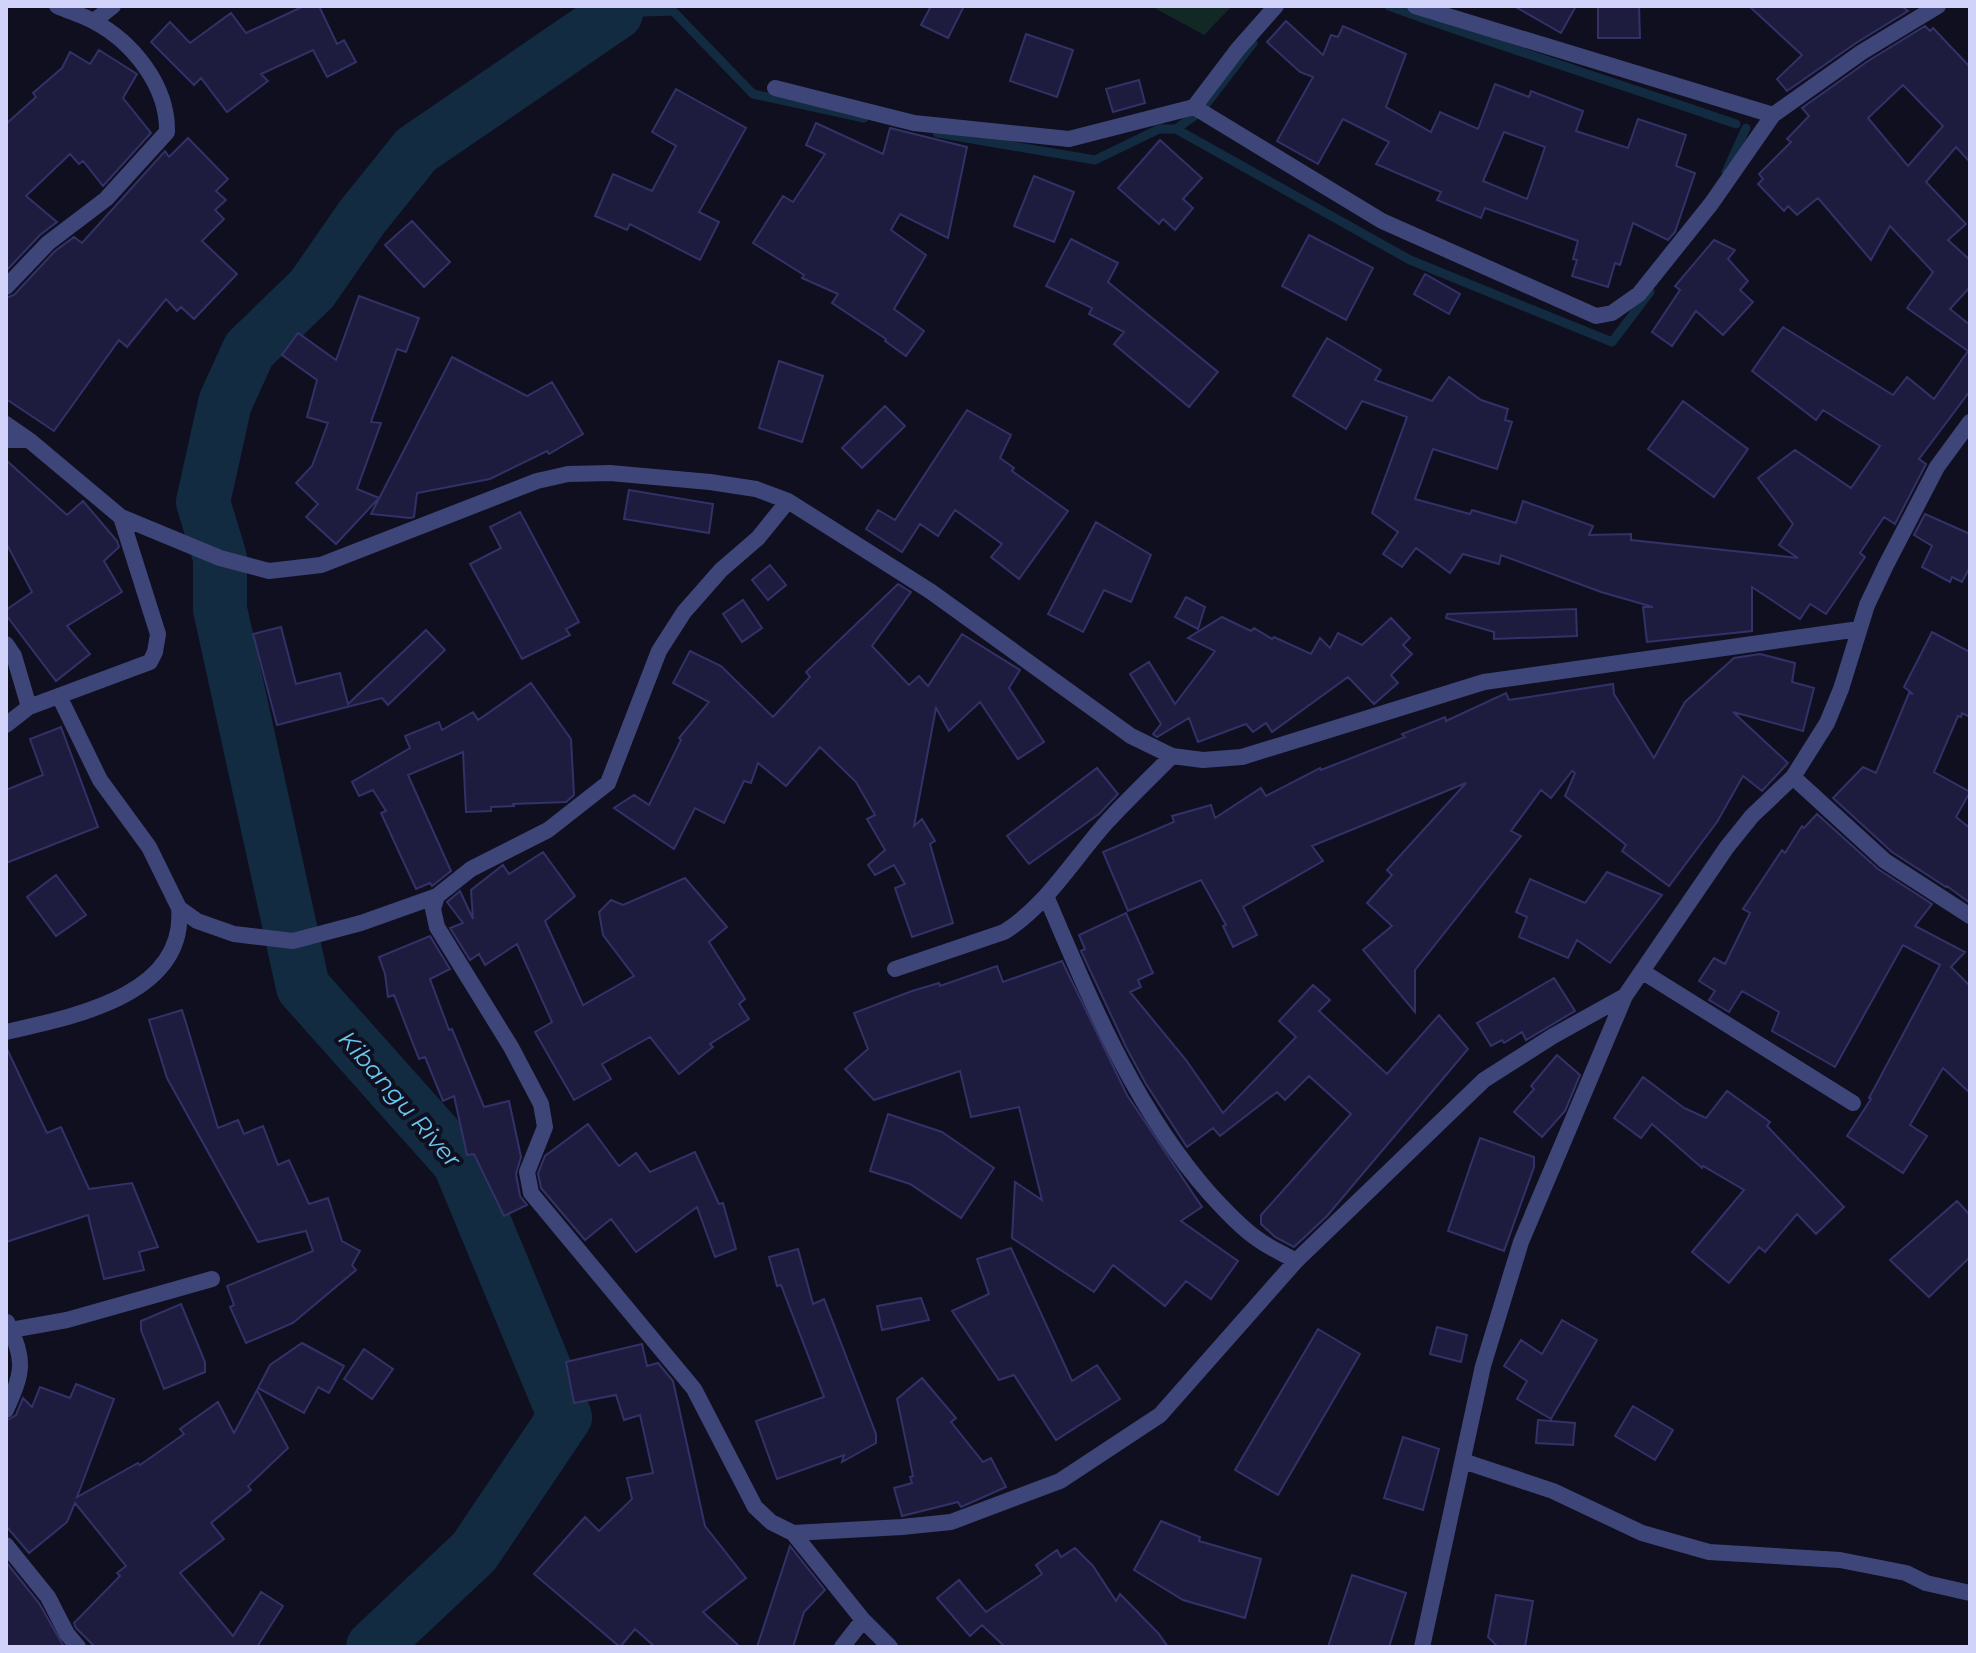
<svg xmlns="http://www.w3.org/2000/svg" width="1976" height="1653" viewBox="0 0 1976 1653" font-family="Montserrat,sans-serif">
	<style>
		.green { fill: #122824 }
		.lines { fill: none; stroke-linecap: round; stroke-linejoin: round }
		.stream { stroke: #122b40; stroke-width: 9 }
		.river { stroke: #122b40; stroke-width: 54 }
		.building { fill: #1e1c3e; stroke: #323168; stroke-width: 2; fill-rule: evenodd }
		.minor { stroke: #3e4679; stroke-width: 16 }
		.labels { text-anchor: middle; dominant-baseline: central; stroke-width: 8; stroke-linejoin: round; paint-order: stroke }
		.water-label { font-size: 24px; font-style: italic; fill: #69c8f1; stroke: #0f0f1f }
	</style>
	<rect width="100%" height="100%" fill="#0f0f1f"/>
	<path class="green" d="M1151,6H1232L1204,35Z"/>
	<g class="lines">
		<path class="stream" d="M1389,6C1504,48 1621,84 1736,124
			M616,13L673,11L753,94L864,118
			M1176,129L1201,111L1253,43
			M937,133L1095,160L1159,129H1176L1410,260L1612,342L1650,292
			M1726,172L1746,128"/>
		<path class="river" d="M373,1647L474,1552L565,1417L459,1162L303,987L220,609V558L203,502L225,403L249,350L312,289L362,217L416,150L616,13L614,6"/>
	</g>
	<path class="building" d="M304,6H319L337,44L344,40L356,62L327,77L313,50L261,74L268,81L227,112L201,78L194,85L151,42L170,22L190,43L231,13L246,33Z
		M931,6H964L948,38L921,25Z
		M1514,6H1576L1561,33Z
		M1598,6H1639L1640,38H1598Z
		M1749,6H1901L1908,11L1856,43L1787,91L1777,79L1802,55Z
		M1286,21L1323,55L1331,35L1338,37L1343,26L1406,54L1386,107L1431,132L1440,112L1478,129L1495,84L1529,97L1531,91L1583,111L1576,131L1628,148L1638,119L1686,135L1676,166L1695,173L1675,232L1668,240L1633,223L1620,265L1615,263L1608,287L1572,276L1577,260L1573,259L1578,241L1485,208L1481,218L1437,200L1441,192L1376,164L1389,142L1343,119L1318,164L1277,141L1313,77L1300,72L1267,42ZM1504,132L1545,147L1527,199L1483,181Z
		M1925,26L1930,31L1933,28L1970,67V162L1956,147L1926,182L1966,224L1948,240L1970,260V287L1950,309L1970,325V391L1919,459L1926,464L1895,524L1884,517L1860,553L1865,557L1826,614L1810,604L1800,619L1752,587V631L1647,642L1643,607H1653L1601,592L1501,555L1499,564L1463,554L1450,573L1416,548L1402,567L1383,554L1398,532L1372,513L1407,417L1362,401L1346,429L1293,396L1327,338L1381,370L1375,380L1432,401L1449,377L1481,400L1508,409L1505,420L1512,422L1497,469L1433,449L1415,499L1470,514L1472,510L1516,523L1523,501L1593,526L1589,535L1631,534V540L1798,558L1779,545L1793,524L1758,478L1795,450L1851,488L1880,446L1823,410L1816,420L1752,371L1783,327L1893,395L1907,377L1934,399L1968,351L1907,308L1933,272L1890,226L1871,260L1818,198L1797,215L1788,206L1784,211L1758,184L1763,179L1759,174L1791,142L1787,139L1809,116L1802,108L1868,61ZM1903,85L1943,126L1908,166L1868,118Z
		M1026,34L1073,50L1057,97L1010,81Z
		M99,50L137,74L123,98L151,133L103,186L83,161L79,164L70,154L26,196L57,222L40,235L6,271V124L36,97L33,93L62,68L70,52L90,64Z
		M1139,80L1145,103L1113,112L1106,89Z
		M676,89L746,128L699,212L719,222L700,260L630,224L627,230L595,216L613,174L652,191L676,146L652,132Z
		M816,123L883,154L890,128L967,147L948,238L900,214L891,230L926,255L894,309L924,331L906,356L885,341L886,339L832,303L838,294L802,278L804,275L753,243L783,196L793,202L825,154L806,145Z
		M188,138L228,179L216,191L226,200L215,210L224,219L202,241L237,274L194,319L181,307L177,311L166,299L127,347L119,340L54,431L6,399V298L14,295L55,251L74,237L82,243L165,151L169,157Z
		M1160,140L1202,178L1183,199L1193,208L1175,230L1163,219L1159,224L1118,188Z
		M1034,176L1074,192L1054,242L1014,226Z
		M412,221L450,262L424,287L385,245Z
		M1309,235L1373,268L1346,320L1282,286Z
		M1071,239L1118,263L1108,282L1218,372L1189,407L1114,344L1124,332L1089,314L1092,308L1046,286Z
		M1714,240L1735,250L1728,259L1748,281L1740,290L1753,302L1723,335L1696,311L1672,346L1652,332L1680,290L1675,286Z
		M1425,274L1460,294L1449,314L1414,294Z
		M359,296L419,318L406,352L397,349L371,422L381,423L357,489L379,498L336,544L306,517L318,504L296,483L312,466L328,423L307,417L317,380L282,355L298,333L336,360Z
		M452,357L527,396L552,382L583,434L549,454L547,451L490,479L417,493L414,517L410,518L371,514Z
		M779,361L823,376L802,442L759,428Z
		M1683,401L1748,449L1714,497L1648,449Z
		M885,406L905,426L862,468L842,448Z
		M967,410L1011,435L1000,458L1014,468L1012,471L1068,511L1019,579L991,557L1002,544L955,510L938,536L920,524L902,552L866,529L878,510L895,520Z
		M6,460L67,515L83,501L117,541L119,547L104,561L122,592L67,626L90,654L56,681L6,615V610L32,592L6,543Z
		M629,490L713,504L709,533L624,519Z
		M520,512L579,622L566,629L570,635L522,659L470,564L501,548L490,527Z
		M1925,514L1970,534V567L1962,582L1952,577L1950,582L1922,567L1932,546L1914,535Z
		M1096,522L1151,555L1131,602L1104,590L1083,632L1048,614Z
		M770,565L786,585L768,600L752,580Z
		M898,584L911,592L872,646L909,685L919,676L928,686L962,634L1020,670L1009,688L1044,742L1018,759L980,702L949,731L936,708L914,826L922,819L935,841L930,844L953,923L912,937L895,888L905,884L894,865L875,875L868,865L885,850L867,819L875,815L856,782L820,747L786,786L758,763L751,783L744,781L724,823L695,808L674,849L614,808L634,795L649,805L681,740L679,738L709,702L673,683L690,651L721,666L773,717L810,677L806,672Z
		M1186,597L1205,607L1198,629L1175,617Z
		M743,600L762,628L742,642L723,614Z
		M1576,609L1577,636L1494,639V632L1446,618L1447,614Z
		M1222,617L1251,631L1254,628L1272,639L1274,637L1311,654L1320,638L1330,648L1338,633L1362,645L1391,618L1410,638L1403,645L1412,654L1391,675L1398,683L1374,704L1348,677L1272,732L1266,723L1253,732L1246,724L1198,742L1189,718L1157,737L1153,734L1161,724L1130,674L1149,662L1175,704L1215,651L1188,638Z
		M281,627L296,684L340,673L348,704L426,630L445,650L388,705L382,698L277,725L253,634Z
		M1932,632L1970,652V717L1962,713L1961,717L1958,716L1934,772L1970,792L1956,817L1970,828V903L1947,886L1946,887L1892,852L1833,798L1863,767L1876,773L1909,693L1913,694L1904,687Z
		M1760,654L1795,663L1792,682L1814,688L1803,731L1733,712L1788,763L1762,791L1743,776L1717,822L1669,886L1622,851L1626,845L1565,796L1575,773L1572,771L1551,798L1541,790L1511,831L1521,836L1415,970V1012L1363,950L1392,926L1367,903L1392,875L1387,870L1466,783L1312,846L1323,861L1243,907L1257,935L1233,947L1223,926L1226,925L1201,880L1128,911L1103,852L1174,822L1172,816L1211,805L1215,818L1261,788L1266,796L1320,768L1321,770L1405,737L1402,734L1445,717L1446,721L1506,693L1509,700L1613,684L1614,694L1654,758L1685,702L1734,658Z
		M531,683L571,739L574,795L566,802L513,804L514,806L491,807V811L466,812L463,752L408,775L451,871L432,886L430,883L416,889L381,813L386,811L373,790L359,796L352,782L410,748L405,736L439,722L442,730L473,712L478,720Z
		M61,727L98,827L6,863V790L43,775L30,739Z
		M1097,768L1118,794L1099,814L1029,864L1007,836Z
		M1817,814L1878,869L1932,904L1915,926L1965,952L1951,967L1970,986V1093L1943,1068L1910,1125L1927,1136L1903,1173L1847,1136L1871,1099L1869,1098L1940,965L1903,945L1835,1067L1772,1031L1779,1012L1742,991L1729,1012L1709,1000L1715,991L1699,981L1714,958L1725,964L1750,913L1743,909L1782,850L1785,853L1802,826L1804,828Z
		M543,852L575,896L545,921L583,1005L634,976L603,935L599,912L611,900L623,905L685,878L727,927L709,942L745,999L739,1004L749,1019L710,1044L713,1047L679,1074L650,1037L602,1064L611,1079L574,1100L535,1032L552,1022L517,944L485,965L479,954L470,960L450,928L463,923L447,902L460,891L473,919L471,890L503,865L509,874Z
		M1607,872L1662,895L1610,963L1577,940L1568,958L1519,937L1527,917L1516,912L1530,879L1585,903Z
		M56,875L86,915L56,936L27,897Z
		M1126,913L1153,973L1138,980L1141,987L1130,992L1186,1060L1223,1113L1296,1037L1279,1021L1313,985L1330,1000L1319,1011L1387,1074L1439,1015L1468,1049L1327,1216L1294,1247L1275,1237L1261,1224V1215L1351,1114L1309,1076L1285,1100L1277,1092L1220,1136L1213,1128L1187,1147L1146,1084L1126,1047L1081,951L1085,949L1079,935Z
		M430,936L450,969L430,979L449,1030L452,1029L484,1107L509,1101L521,1157L516,1174L520,1196L527,1205L504,1216L474,1154L467,1155L454,1096L443,1101L425,1057L419,1059L394,995L388,997L385,974L379,957Z
		M1062,961L1127,1095L1202,1207L1181,1221L1238,1261L1211,1299L1186,1281L1165,1306L1113,1265L1094,1292L1012,1238L1015,1182L1042,1200L1019,1107L971,1117L960,1071L874,1100L845,1069L868,1049L854,1013L912,991L939,983L940,986L997,966L1003,982Z
		M1554,978L1575,1011L1526,1040L1522,1032L1504,1043L1502,1040L1491,1046L1477,1023Z
		M182,1010L218,1128L238,1120L244,1134L263,1126L278,1165L289,1160L309,1204L328,1198L342,1241L360,1251L352,1265L356,1270L293,1323L246,1343L230,1307L234,1305L227,1286L313,1251L306,1231L258,1242L167,1078L149,1020Z
		M6,1047L47,1133L61,1127L89,1189L132,1183L158,1247L139,1252L144,1270L104,1279L88,1215L6,1242Z
		M1557,1055L1580,1075L1565,1111L1542,1137L1514,1112L1534,1089L1531,1086Z
		M1643,1077L1684,1108L1706,1118L1727,1091L1770,1122L1767,1126L1844,1207L1816,1234L1797,1214L1765,1252L1759,1247L1729,1283L1692,1252L1744,1190L1703,1166L1702,1168L1652,1124L1641,1138L1614,1118Z
		M888,1114L942,1132L994,1168L961,1218L910,1184L870,1171Z
		M588,1124L619,1166L636,1153L650,1172L695,1152L719,1204L723,1203L736,1249L715,1257L697,1207L636,1252L611,1219L585,1240L541,1188L538,1173L545,1156Z
		M1480,1138L1534,1157V1167L1504,1251L1448,1231Z
		M1957,1201L1970,1215V1257L1929,1297L1890,1260Z
		M1011,1248L1072,1381L1097,1365L1120,1399L1056,1440L1014,1375L999,1380L952,1311L989,1294L977,1259Z
		M798,1249L813,1304L824,1299L876,1434V1443L842,1462L844,1455L777,1479L756,1421L824,1397L781,1285L777,1286L769,1257Z
		M921,1298L929,1320L882,1330L877,1306Z
		M181,1304L205,1362V1372L164,1389L141,1330V1321Z
		M1562,1320L1597,1340L1551,1419L1517,1399L1527,1381L1504,1366L1521,1340L1542,1354Z
		M1437,1327L1467,1335L1461,1362L1430,1354Z
		M1318,1329L1360,1354L1278,1495L1235,1470Z
		M302,1343L344,1366L329,1393L318,1387L304,1413L258,1388L270,1365Z
		M642,1344L647,1366L658,1363L673,1381L705,1526L746,1578L703,1612L740,1647H655L635,1629L620,1647L534,1574L585,1517L599,1531L632,1499L627,1478L653,1473L640,1415L624,1420L616,1395L574,1403L566,1362Z
		M364,1349L393,1369L372,1399L344,1379Z
		M922,1378L956,1418L951,1422L983,1462L991,1458L1006,1487L961,1507L958,1502L902,1516L894,1488L912,1483L910,1477L913,1476L897,1399Z
		M76,1384L114,1399L77,1497L138,1463L140,1465L184,1434L180,1429L218,1402L234,1433L257,1390L288,1448L248,1486L251,1490L211,1523L224,1539L180,1573L233,1636L261,1592L283,1606L257,1647H95L76,1628L74,1623L120,1576L117,1573L126,1566L75,1503L67,1522L29,1553L6,1526V1421L16,1415L23,1398L32,1407L40,1387L70,1398Z
		M1633,1406L1673,1430L1655,1460L1615,1436Z
		M1538,1420L1575,1423L1573,1445L1536,1443Z
		M1403,1437L1439,1449L1423,1510L1384,1498Z
		M1161,1521L1200,1537L1199,1541L1261,1559L1245,1618L1183,1600L1134,1570Z
		M790,1546L825,1590L804,1612L793,1647H757Z
		M1075,1548L1093,1566L1116,1601L1120,1594L1158,1633L1168,1647H1005L982,1625L970,1636L937,1598L959,1580L986,1612L1042,1574L1036,1565L1057,1550L1061,1557Z
		M6,1562L39,1603L64,1647H6Z
		M1352,1575L1406,1593L1389,1647H1328Z
		M1496,1595L1533,1601L1525,1647H1498L1488,1637Z"/>
	<g class="lines">
		<path class="minor" d="M1415,6L1773,115
			M94,21L113,6
			M775,88L914,123L1069,139L1194,107L1382,221L1596,316L1612,313L1639,294L1711,204L1773,115L1862,52L1938,6
			M1194,107L1238,49L1276,6
			M6,287L48,243L106,199L167,132C168,86 133,42 93,21C82,15 68,11 57,6
			M6,424L29,440
			M6,440H29L121,517L220,558L269,571L321,565L537,481L568,474L610,473L710,482L756,489L788,501L930,591L1131,736L1172,756L1203,760L1242,757L1484,682L1859,629
			M788,501L758,538L721,570L684,612L659,651L608,783L548,830L471,869L437,896L433,909L437,927L511,1047L541,1104L545,1127L527,1172L531,1193L694,1389L755,1507L771,1522L793,1533L902,1527L951,1522L1060,1481L1160,1415L1296,1261L1484,1080L1553,1036L1625,996
			M6,644L14,656L29,707
			M59,696L100,780L149,847L179,908L197,921L234,934L293,941L361,923L437,896
			M6,725L29,707L150,662L155,652L158,634L121,517
			M1793,777L1885,861L1970,916
			M1046,896C1091,1001 1134,1108 1210,1194C1225,1210 1241,1228 1259,1240C1270,1248 1284,1254 1296,1261
			M895,969L1004,932C1046,906 1073,860 1106,823C1127,800 1150,778 1172,756
			M1643,972L1853,1103
			M6,1032C71,1017 187,996 179,908
			M11,1330L67,1320L212,1279
			M6,1410C23,1372 26,1361 7,1322
			M1463,1461L1553,1491L1642,1533L1709,1552L1840,1560L1906,1573L1926,1583L1970,1593
			M793,1533L863,1620L842,1647
			M6,1545L48,1597L67,1634L78,1647
			M863,1620L890,1647
			M1422,1647L1483,1366L1521,1242L1625,996L1727,847L1752,816L1793,777L1827,723L1841,689L1867,605L1886,565L1937,467L1970,422"/>
	</g>
	<g class="labels">
		<g class="water-label">
			<text transform="translate(400 1099) rotate(49)">Kibangu River</text>
		</g>
	</g>
	<rect width="1976" height="1653" fill="none" stroke="#d1d3fb" stroke-width="16"/>
</svg>
